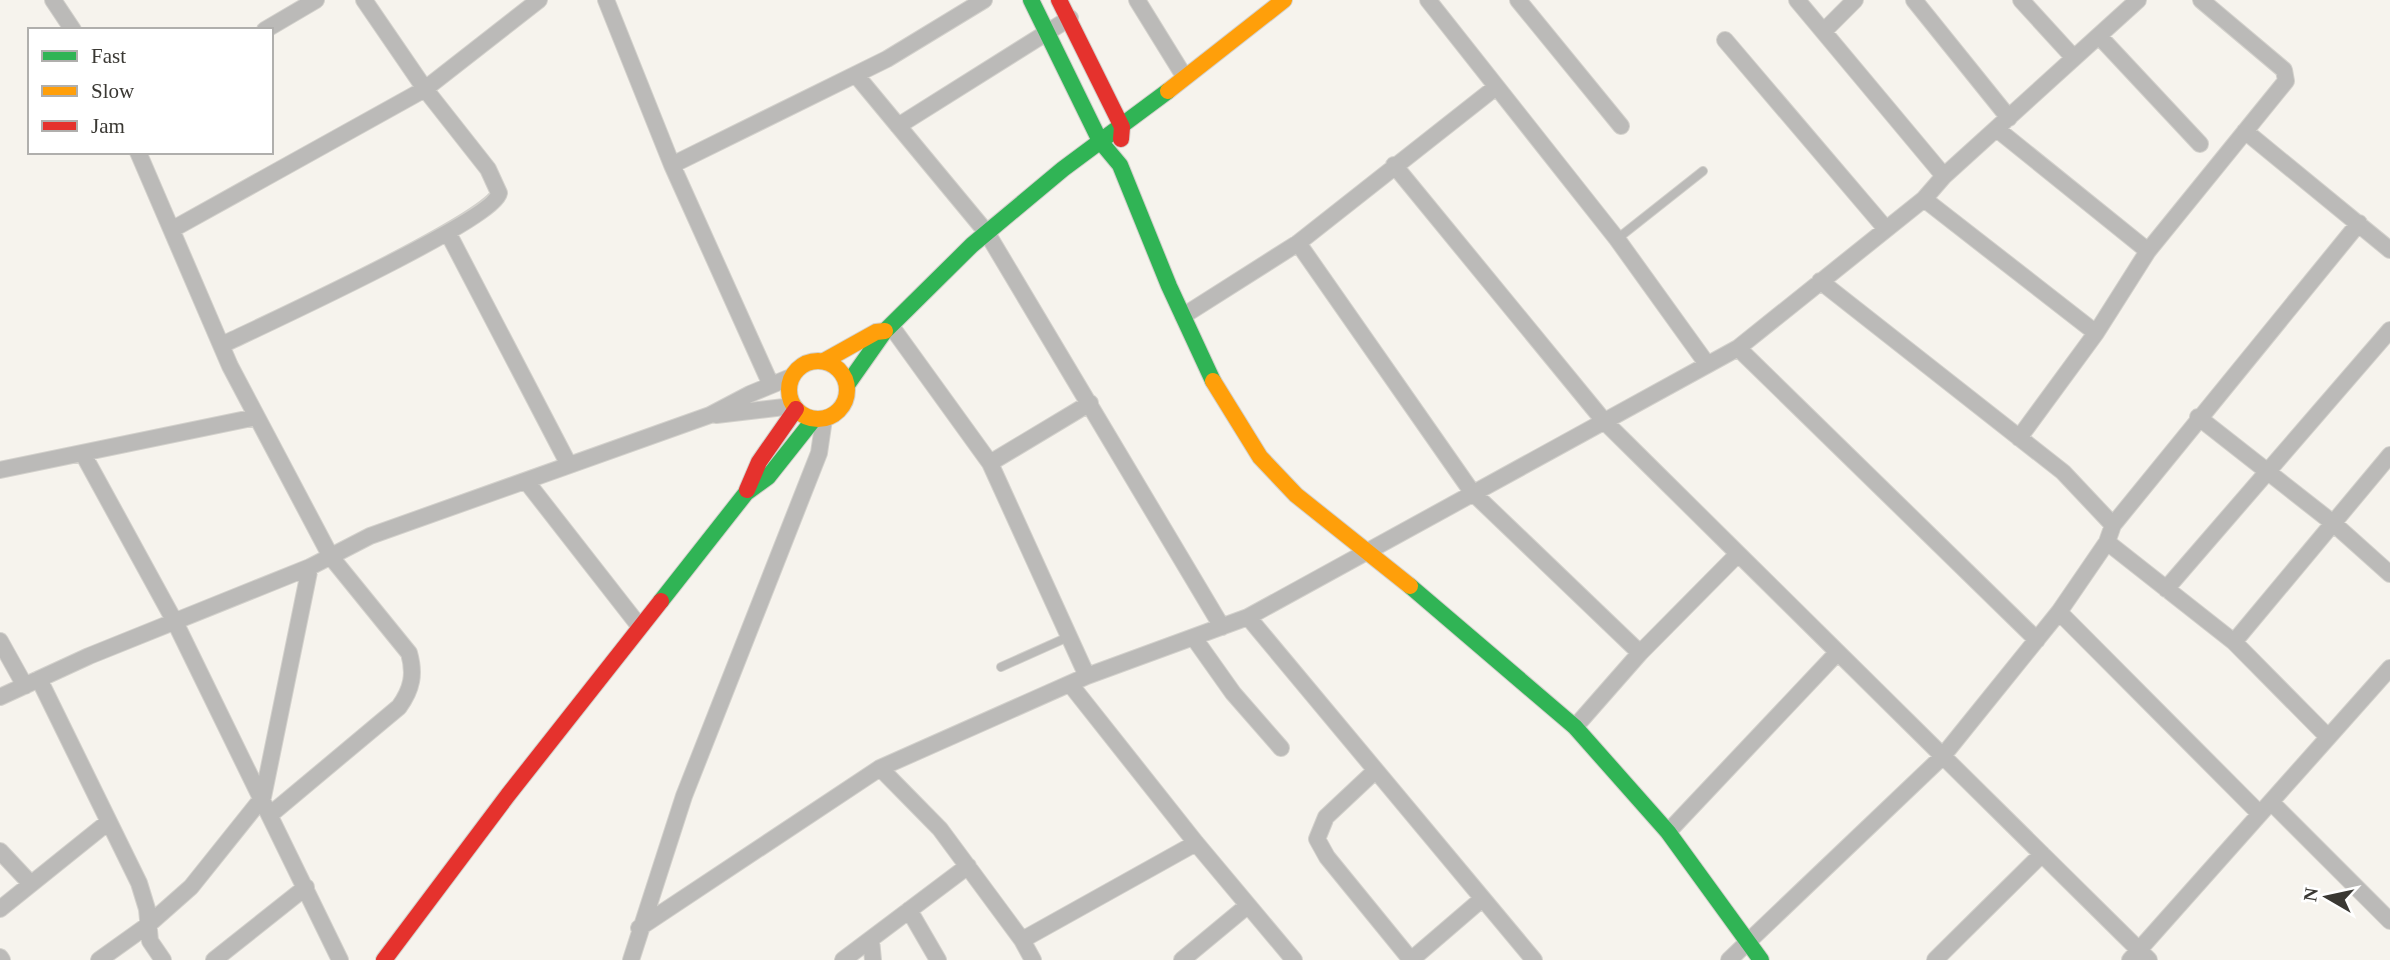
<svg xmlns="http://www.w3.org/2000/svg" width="2390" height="960" viewBox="0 0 2390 960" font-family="'Times New Roman',serif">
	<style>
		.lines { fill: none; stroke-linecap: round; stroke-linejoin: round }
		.lane-casing { stroke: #d3d1cc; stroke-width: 10 }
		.street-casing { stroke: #d3d1cc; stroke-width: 18 }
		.fast-casing { stroke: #d3d1cc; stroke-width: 18 }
		.slow-casing { stroke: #d3d1cc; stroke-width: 18 }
		.jam-casing { stroke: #d3d1cc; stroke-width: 18 }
		.lane { stroke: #bbbab8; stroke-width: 8 }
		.street { stroke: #bbbab8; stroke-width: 16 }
		.fast { stroke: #30b455; stroke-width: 16 }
		.slow { stroke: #ff9f0a; stroke-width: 16 }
		.jam { stroke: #e5322d; stroke-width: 16 }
	</style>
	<rect width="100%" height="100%" fill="#f6f3ed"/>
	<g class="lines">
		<g class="lane-casing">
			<path id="lane" d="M1617,239L1703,171
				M1001,667L1068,637"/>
		</g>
		<g class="street-casing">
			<path id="street" d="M53,0L73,30
				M606,0L672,165
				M1137,0L1184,76
				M1428,0L1617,239L1707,364
				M1518,0L1621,126
				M1797,0L1944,176
				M1914,0L2009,118
				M2021,0L2074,58
				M265,30L316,0
				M1824,31L1855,0
				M2099,36L2200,144
				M1725,40L1886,229
				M856,75L987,233L1222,627
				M898,126L1070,18
				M1998,130L2148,251
				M2245,131L2390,250
				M138,152L230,366L331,557L409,653C415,674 412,689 399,707L271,814
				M1394,165L1604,421L2149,960
				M1924,199L2096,333
				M173,229L425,89L364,0
				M448,233L569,465
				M1298,243L1472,492L1640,653
				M1820,281L2063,472L2113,525
				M1183,316L1298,243L1496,87
				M891,326L990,463L1087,676
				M222,345C259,327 495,219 499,193L488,169L425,89L539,0
				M1738,348L2037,640
				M771,385L672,165L887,59L984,0
				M716,415L793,406
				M2198,417L2333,523L2390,574
				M2019,438L2096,333L2148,251L2286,81L2284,70L2201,0
				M83,454L175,622L340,960
				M990,463L1090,403
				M0,470L256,417
				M526,481L640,627
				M2107,542L2234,642L2327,736
				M2166,589L2390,330
				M2059,612L2260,814
				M1248,617L1534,960
				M1194,638L1233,693L1281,748
				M0,641L25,686
				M2234,642L2390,455
				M39,679L139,883L147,909L150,941L163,960
				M1070,684L1196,843L1294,960
				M0,697L89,656L310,567L370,536L710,415L750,394L791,377
				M1575,727L1640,653L1737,555
				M880,768L940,829L1022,940L1033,960
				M1375,771L1326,817L1317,839L1327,857L1411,960
				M2271,802L2390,921
				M1668,832L1837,653
				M0,851L31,884
				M0,909L107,823
				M909,910L938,960
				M639,928L880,768L1087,676L1248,617L1738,348L1924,199L1944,176L2138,0
				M871,939L873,960
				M1022,940L1196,843
				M0,957L2,960
				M99,960L148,925L191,887L263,797L310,567
				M214,960L306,887
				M631,960L684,796L819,453L824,419
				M843,960L968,866
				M1182,960L1247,906
				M1411,960L1482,899
				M1729,960L1942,757L2059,612L2107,542L2113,525L2359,223
				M1935,960L2042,854
				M2130,960L2390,668"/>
		</g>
		<g class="fast-casing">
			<path id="fast" d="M1031,0L1100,141L1120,165L1169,286L1213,381
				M847,385L885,331L972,245L1063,169L1168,91
				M1410,586L1575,727L1668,832L1761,960
				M661,601L746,493L768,477L814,419"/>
		</g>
		<g class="slow-casing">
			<path id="slow" d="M1168,91L1284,0
				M789 390a29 29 0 1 1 58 0a29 29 0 1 1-58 0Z
				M824,361L876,332L885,331
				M1213,381L1260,457L1296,495L1410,586"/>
		</g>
		<g class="jam-casing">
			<path id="jam" d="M1059,0L1122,127L1121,139
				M747,490L759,462L796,409
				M384,960L508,795L661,601"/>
		</g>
		<use href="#lane" class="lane"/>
		<use href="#street" class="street"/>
		<use href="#fast" class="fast"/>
		<use href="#slow" class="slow"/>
		<use href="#jam" class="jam"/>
	</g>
	<rect x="28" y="28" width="245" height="126" fill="#ffffff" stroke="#b0afad" stroke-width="2"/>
	<rect x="42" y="51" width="35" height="10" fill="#30b455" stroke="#b0afad" stroke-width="2"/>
	<text x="91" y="63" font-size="21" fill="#3a3833">Fast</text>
	<rect x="42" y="86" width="35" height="10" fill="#ff9f0a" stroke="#b0afad" stroke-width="2"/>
	<text x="91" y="98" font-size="21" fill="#3a3833">Slow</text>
	<rect x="42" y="121" width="35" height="10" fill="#e5322d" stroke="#b0afad" stroke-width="2"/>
	<text x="91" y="133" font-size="21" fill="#3a3833">Jam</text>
	<g transform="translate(2327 897) rotate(279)" stroke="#ffffff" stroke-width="5" paint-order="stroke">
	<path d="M0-5L12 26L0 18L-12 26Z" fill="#3a3833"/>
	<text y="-10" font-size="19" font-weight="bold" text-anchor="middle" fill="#3a3833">N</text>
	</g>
</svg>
